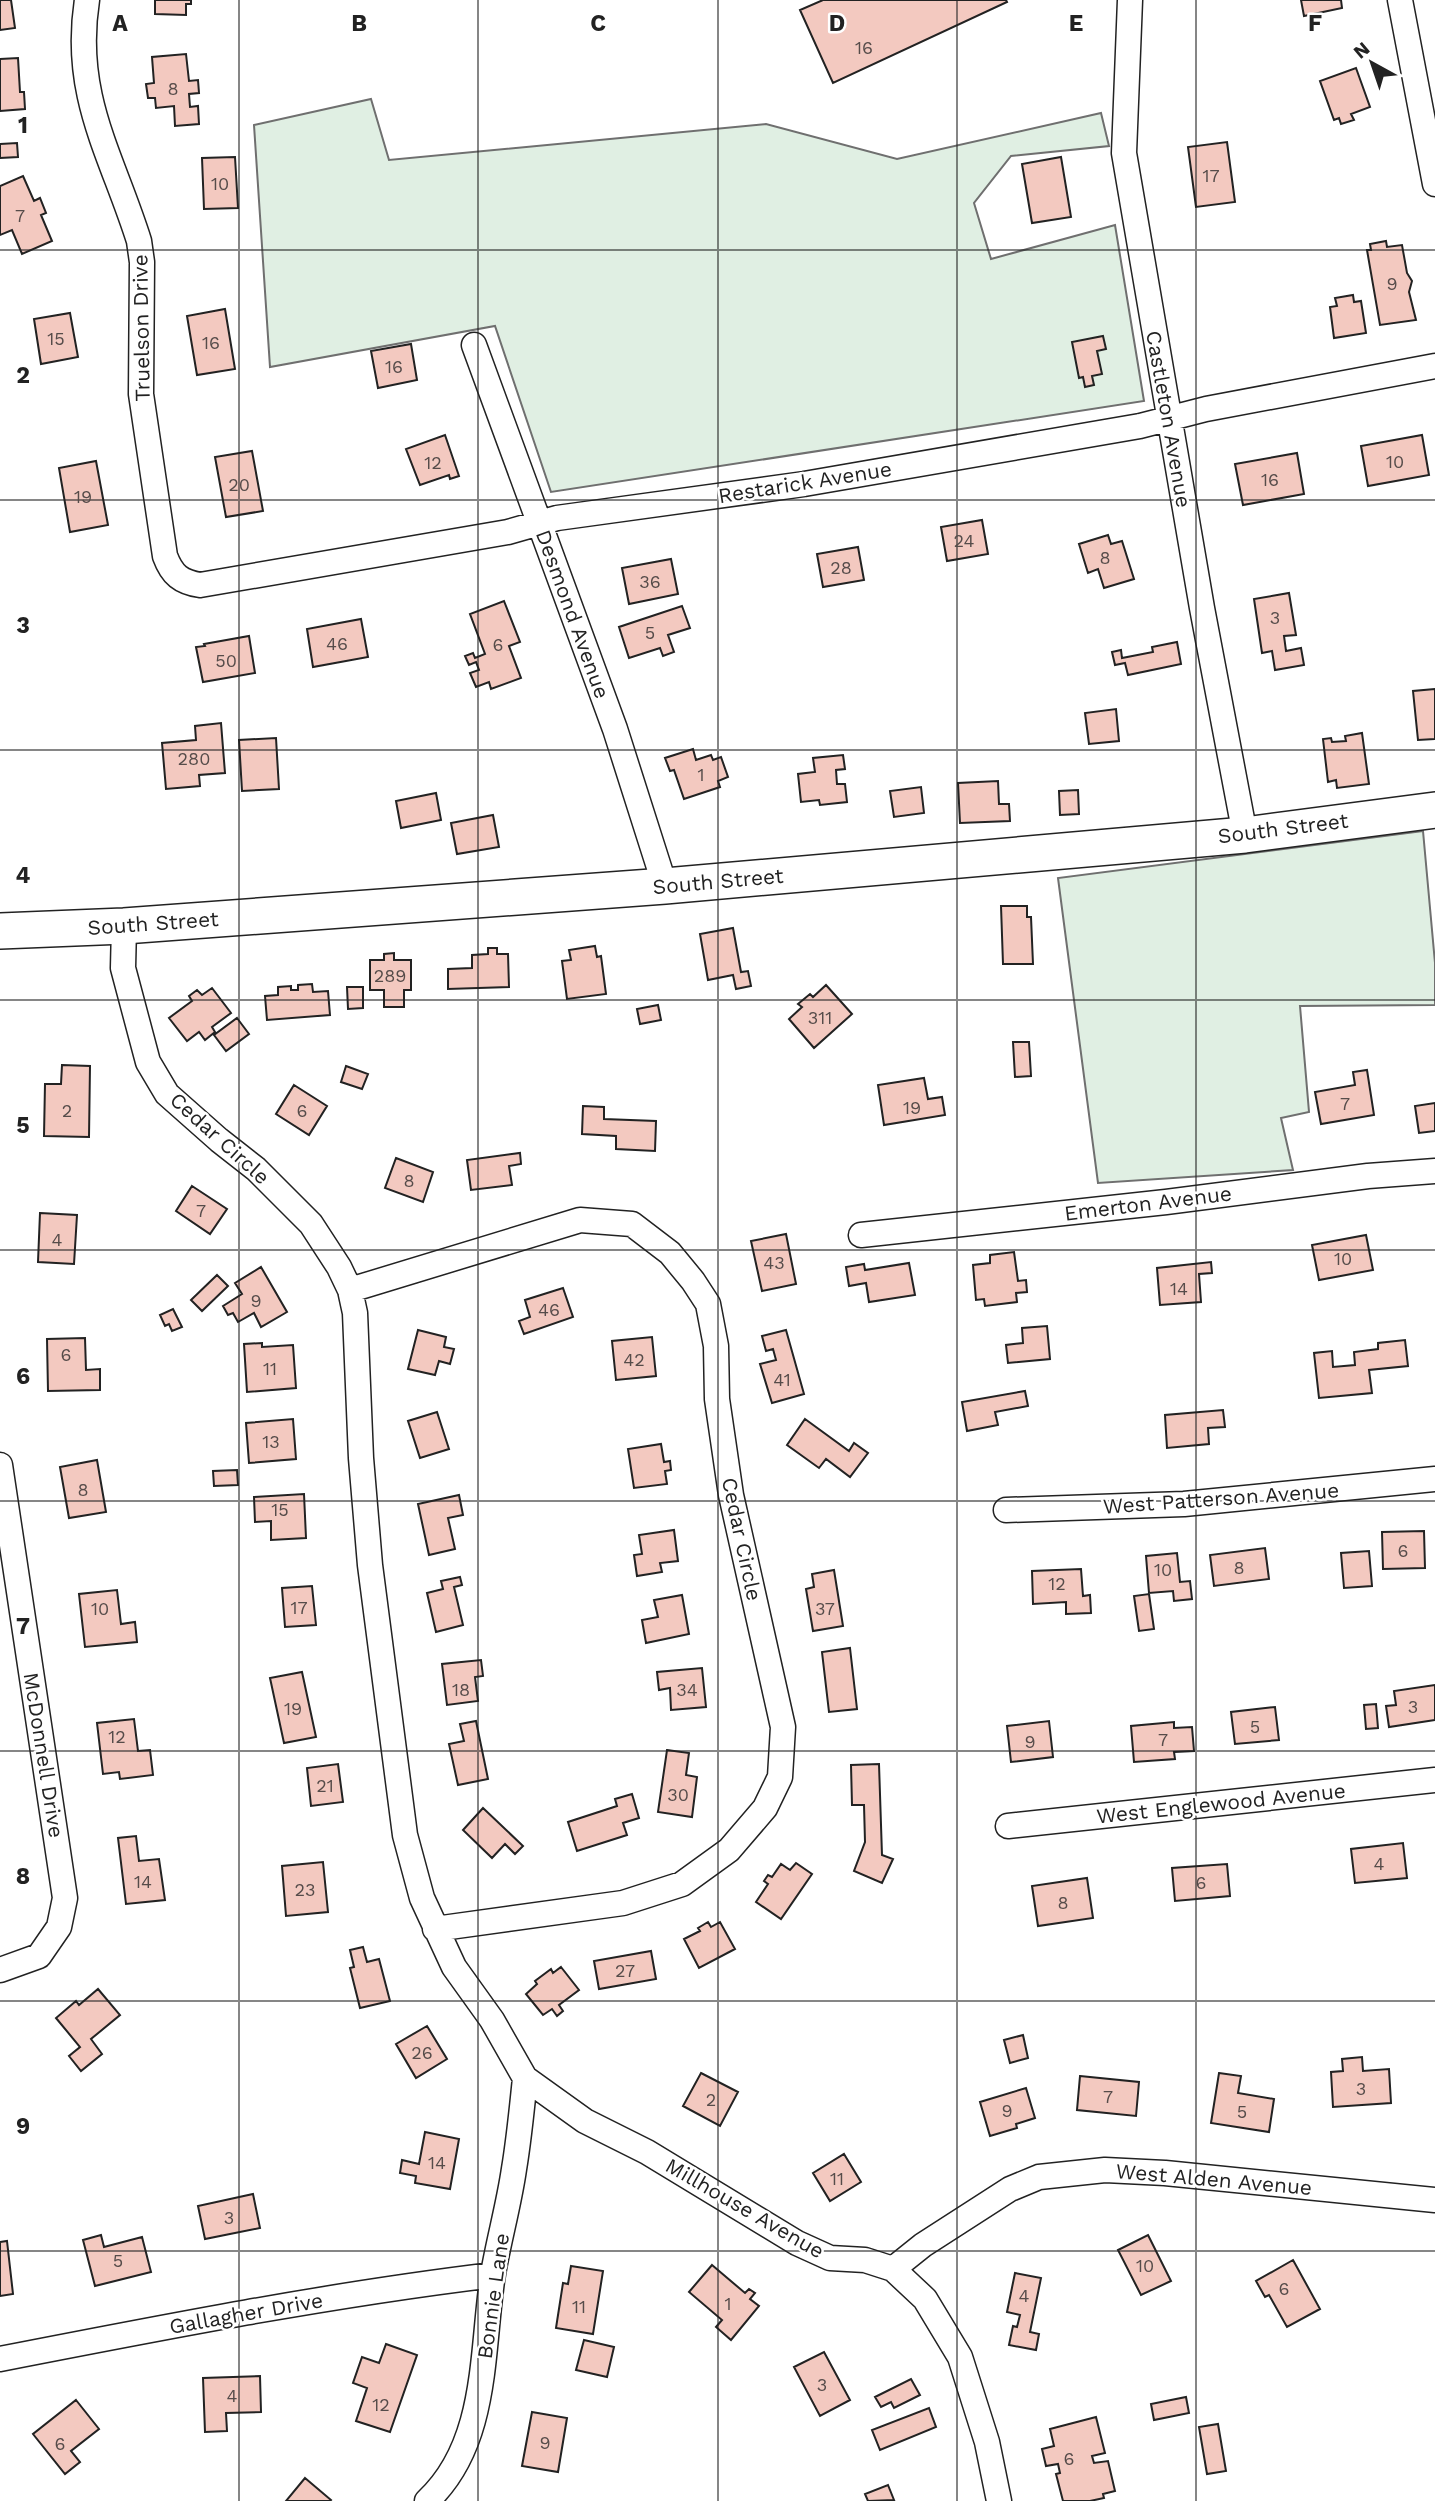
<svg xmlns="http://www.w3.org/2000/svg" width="1435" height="2501" viewBox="0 0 1435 2501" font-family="'Work Sans',sans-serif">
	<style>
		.green { fill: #e0efe3; stroke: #6f6f6f; stroke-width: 2 }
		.building { fill: #f3c9c0; stroke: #222; stroke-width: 2 }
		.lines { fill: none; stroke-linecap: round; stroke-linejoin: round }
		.street-casing { stroke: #222; stroke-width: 27 }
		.secondary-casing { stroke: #222; stroke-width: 38 }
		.street { stroke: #fff; stroke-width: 24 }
		.secondary { stroke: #fff; stroke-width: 35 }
		.grid { fill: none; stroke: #222; stroke-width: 2; stroke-opacity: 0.55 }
		.labels { text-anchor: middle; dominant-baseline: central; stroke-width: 5; stroke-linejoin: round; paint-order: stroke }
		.number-label { font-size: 18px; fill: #564c4a }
		.street-label { font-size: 21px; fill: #222; stroke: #fff }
		.grid-label { font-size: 23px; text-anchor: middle; font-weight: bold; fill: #222; stroke: #fff; stroke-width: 5; stroke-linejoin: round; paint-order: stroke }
	</style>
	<rect width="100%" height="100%" fill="#fff"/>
	<path class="green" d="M371,99L389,160L766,124L897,159L1101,113L1109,146L1011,156L974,203L991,259L1115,225L1144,401L551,492L495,326L270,367L254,125Z
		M1423,831L1435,963V1005L1300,1006L1309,1112L1281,1118L1293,1170L1098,1183L1058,878Z"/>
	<path class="building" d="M0,0H11L15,28L0,30Z
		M155,0H191V4H186V15L155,14Z
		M823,0H1006L1007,2L833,83L800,10Z
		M1301,0H1341L1342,8L1304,16Z
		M186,54L189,81L198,80L199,93L189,94L190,107L198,106L199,124L175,126L174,106L156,108L155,98H148L146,84L154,83L152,57Z
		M18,58L20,92H24L25,109L0,111V59Z
		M1356,68L1370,107L1351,114L1354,120L1341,124L1339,118L1334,120L1320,81Z
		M1227,142L1235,202L1196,207L1188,147Z
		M17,143L18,157L0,158V144Z
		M235,157L238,208L204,209L202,158Z
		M1061,157L1071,217L1032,223L1022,164Z
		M23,176L34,201L40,198L46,213L41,215L52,241L22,254L12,230L0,235V186Z
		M1386,241L1387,247L1402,245L1407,273L1412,281L1409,292L1416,320L1380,325L1367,250H1371L1370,244Z
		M1353,295L1354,302L1361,301L1366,333L1334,338L1330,307L1337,306L1335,298Z
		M225,309L235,369L197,375L187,316Z
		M70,313L78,357L41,364L34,319Z
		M1103,336L1106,349L1097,351L1102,374L1092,376L1094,385L1085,387L1083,377L1079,378L1072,342Z
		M411,344L417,380L378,388L371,351Z
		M445,435L459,476L450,479L449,475L420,485L406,449Z
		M1422,435L1429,475L1368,486L1361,446Z
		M252,451L263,511L226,517L215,457Z
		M1297,453L1304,494L1243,505L1235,464Z
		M96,461L108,525L70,532L59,468Z
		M982,520L988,554L947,561L941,527Z
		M1108,535L1111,544L1122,541L1134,579L1104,588L1098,569L1088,573L1079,544Z
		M858,547L864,580L823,587L817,554Z
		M671,559L678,594L629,604L622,568Z
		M1289,593L1296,635L1284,636L1286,651L1301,648L1304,665L1275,670L1272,651L1262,653L1254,599Z
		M504,601L520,642L509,646L521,678L491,689L489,682L476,687L470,673L479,670L476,662L469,665L465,656L473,653L475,658L485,654L470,614Z
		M682,606L690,628L668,635L674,652L663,656L660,648L629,658L619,627Z
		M361,619L368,657L313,667L307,629Z
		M249,636L255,673L203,682L196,647L205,646L204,644Z
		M1177,642L1181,664L1128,675L1125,663L1115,665L1112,652L1121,650L1122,658L1153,652L1152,647Z
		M1435,689V739L1418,740L1413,691Z
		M1116,709L1119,741L1089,744L1085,713Z
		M221,723L225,773L199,775L200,786L166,789L162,743L196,740L195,726Z
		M1362,733L1369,784L1337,788L1336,780L1328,782L1323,739L1331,738L1332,742L1346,741L1345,736Z
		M276,738L279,789L242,791L239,740Z
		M693,749L696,760L711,755L713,760L721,757L728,777L718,781L720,787L684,799L674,770L670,771L665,758Z
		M843,755L845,769L836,770L837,784H845L847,802L820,805L819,800L801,802L798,774L815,772L813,758Z
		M998,781L999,804H1009L1010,821L960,823L958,783Z
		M921,787L924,813L894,817L890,791Z
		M1078,790L1079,814L1060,815L1059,791Z
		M436,793L441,820L401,828L396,801Z
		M493,815L499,847L457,854L451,823Z
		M1001,906H1027V917H1031L1033,964H1003Z
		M733,928L741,972L748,971L751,986L736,989L733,975L708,980L700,934Z
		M595,946L597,957L601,956L606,994L567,999L562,961L571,960L569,950Z
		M488,948H497V954H508L509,987L448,989V969L472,968V955L488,954Z
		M394,953V960H411V990H404V1007H384V990H370V960H384V954Z
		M312,984L313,992L328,991L330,1015L267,1020L265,996L278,995V987L291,986V990H298V985Z
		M826,985L852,1014L814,1048L789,1019L802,1007L798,1004L810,994L813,997Z
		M347,987H363V1008L348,1009Z
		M212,988L231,1013L212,1027L215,1032L205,1040L199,1032L187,1041L169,1018L192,1001L189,996L197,990L202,995Z
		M658,1005L661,1020L640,1024L637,1009Z
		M237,1018L249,1034L226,1051L214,1035Z
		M1013,1042H1029L1031,1076L1015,1077Z
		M62,1065L90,1066L89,1137L44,1136L45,1084H61Z
		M346,1066L368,1074L362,1089L341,1082Z
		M1367,1070L1374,1115L1321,1124L1315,1092L1355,1085L1353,1072Z
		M924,1078L928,1099L942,1097L945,1115L884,1125L878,1085Z
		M294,1085L327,1106L309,1135L276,1114Z
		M1435,1103V1131L1419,1133L1415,1106Z
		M583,1106L604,1107V1119L656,1121L655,1151L616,1149V1136L582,1134Z
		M520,1153L521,1164L509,1166L512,1185L471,1190L467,1160Z
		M396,1158L433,1172L423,1202L385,1188Z
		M192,1186L227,1209L210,1234L176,1211Z
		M40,1213L77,1215L74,1264L38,1262Z
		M786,1234L796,1284L762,1291L751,1241Z
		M1366,1235L1373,1270L1319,1280L1312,1245Z
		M1014,1252L1018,1281L1026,1280L1027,1292L1016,1293L1017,1302L985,1306L984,1299L976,1300L973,1265L990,1263V1255Z
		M1211,1262L1212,1273L1199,1274L1201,1302L1160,1305L1157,1268Z
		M909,1263L915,1295L869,1302L866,1283L849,1286L846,1267L864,1264L865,1270Z
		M261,1267L287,1312L261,1327L254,1313L238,1322L233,1313L228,1315L223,1306L242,1294L235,1283Z
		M217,1275L228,1286L202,1311L191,1300Z
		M563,1288L573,1317L524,1334L519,1321L530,1317L525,1300Z
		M173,1309L182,1327L172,1331L169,1324L165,1326L160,1315Z
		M1047,1326L1050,1359L1008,1363L1006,1345L1023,1343L1022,1328Z
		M418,1330L446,1337L444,1347L454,1349L450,1364L439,1361L435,1375L408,1369Z
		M786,1330L804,1394L772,1403L760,1364L776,1360L773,1349L766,1351L762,1336Z
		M652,1337L656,1376L616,1380L612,1341Z
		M85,1338L86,1370L100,1369V1390L48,1391L47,1339Z
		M1405,1340L1408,1366L1369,1370L1372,1393L1319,1398L1314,1353L1332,1351L1333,1367L1355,1365L1354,1352L1378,1349V1343Z
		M262,1343V1347L293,1345L296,1388L247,1392L244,1344Z
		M1025,1391L1028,1406L995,1412L998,1425L967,1431L962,1402Z
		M1223,1410L1225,1427L1208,1428L1209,1444L1167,1448L1165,1415Z
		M437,1412L449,1449L420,1458L408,1421Z
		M293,1419L296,1459L249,1463L246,1423Z
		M805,1419L849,1451L854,1443L868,1453L850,1477L826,1459L819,1468L787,1445Z
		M661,1444L664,1462L670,1461L671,1470L665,1471L667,1484L634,1488L628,1449Z
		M97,1460L106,1512L69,1518L60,1467Z
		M237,1470L238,1485L214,1486L213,1471Z
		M304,1494L306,1538L271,1540V1521L255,1522L254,1497Z
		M459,1495L463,1515L448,1518L455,1549L429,1555L418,1504Z
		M674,1530L678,1561L660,1563L662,1572L637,1576L634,1555L642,1554L639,1535Z
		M1424,1531L1425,1568L1383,1569L1382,1532Z
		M1265,1548L1269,1579L1214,1586L1210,1555Z
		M1369,1551L1372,1586L1344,1588L1341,1553Z
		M1177,1553L1180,1582L1190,1581L1192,1599L1174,1601L1173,1591L1149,1593L1146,1556Z
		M1081,1569L1083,1596L1090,1595L1091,1613L1066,1614V1602L1033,1604L1032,1571Z
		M834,1570L843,1626L813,1631L806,1589L814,1587L812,1574Z
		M460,1577L462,1585L454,1587L463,1625L436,1632L427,1593L443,1589L441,1581Z
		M312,1586L316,1625L285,1627L282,1588Z
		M117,1590L121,1624L135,1622L137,1642L85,1647L79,1594Z
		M1149,1594L1154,1629L1139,1631L1134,1596Z
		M682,1595L689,1634L646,1643L642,1620L658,1617L654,1600Z
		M850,1648L857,1709L829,1712L822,1652Z
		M481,1660L483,1676L475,1677L478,1701L447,1705L442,1664Z
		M702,1668L706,1707L671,1710L670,1688L659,1690L657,1672Z
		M302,1672L316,1737L284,1743L270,1678Z
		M1435,1685V1720L1389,1727L1386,1706L1396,1705L1394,1691Z
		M1376,1704L1378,1728L1366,1729L1364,1705Z
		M1275,1707L1279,1740L1235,1744L1231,1712Z
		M134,1719L138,1751L150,1750L153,1775L120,1779L119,1772L103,1774L97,1723Z
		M476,1721L488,1779L458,1785L449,1744L464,1741L460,1724Z
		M1049,1721L1053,1757L1011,1762L1007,1726Z
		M1174,1722V1728L1192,1727L1194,1751L1174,1752L1175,1759L1134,1762L1131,1726Z
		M667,1750L689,1753L686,1775L697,1777L692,1817L658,1812Z
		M338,1764L343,1802L311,1806L307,1768Z
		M879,1764L882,1855L893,1859L882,1883L854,1871L865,1842L864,1805H852L851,1765Z
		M632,1794L639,1818L623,1823L627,1835L577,1851L568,1822L617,1806L615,1799Z
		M483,1808L523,1846L515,1854L505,1844L492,1858L463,1830Z
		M136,1836L139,1861L159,1859L165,1900L126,1904L118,1838Z
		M1403,1843L1407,1878L1355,1883L1351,1849Z
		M323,1862L328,1912L286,1916L282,1866Z
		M796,1863L812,1874L781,1919L756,1902L768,1884L764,1881L768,1875L772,1877L781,1864L790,1870Z
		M1227,1864L1230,1896L1175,1901L1172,1868Z
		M1087,1878L1093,1918L1038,1926L1032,1886Z
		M708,1922L711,1927L720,1922L735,1949L699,1968L684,1939L700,1931L698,1928Z
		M363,1947L367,1962L379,1959L390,2001L360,2008L350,1968L354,1967L350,1950Z
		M651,1951L656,1979L599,1989L594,1961Z
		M561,1967L579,1990L559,2005L563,2011L557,2016L552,2009L543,2015L526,1994L537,1984L535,1981L551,1969L553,1973Z
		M98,1989L120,2015L91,2039L102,2054L81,2071L69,2056L80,2047L56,2018L76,2001L79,2005Z
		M427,2026L447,2059L416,2078L396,2044Z
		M1023,2035L1028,2058L1010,2063L1004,2040Z
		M1362,2057L1363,2071L1389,2069L1391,2103L1333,2107L1331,2072L1343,2071L1342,2059Z
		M701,2073L738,2092L720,2126L683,2106Z
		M1219,2073L1241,2076L1238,2093L1274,2099L1269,2132L1211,2123Z
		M1080,2076L1139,2082L1136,2116L1077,2110Z
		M1026,2088L1035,2118L1016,2124L1017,2128L990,2136L980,2102Z
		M425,2132L459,2139L450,2189L415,2183L416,2176L400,2173L402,2160L419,2164Z
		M844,2154L861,2182L830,2201L813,2173Z
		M253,2194L260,2228L205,2239L198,2206Z
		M101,2235L104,2247L142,2237L151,2272L95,2286L83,2240Z
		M1148,2235L1171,2281L1141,2295L1118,2250Z
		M7,2241L13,2294L0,2296V2242Z
		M1293,2260L1320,2309L1287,2327L1269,2295L1265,2297L1256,2281Z
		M712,2265L745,2293L749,2289L755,2293L750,2299L759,2306L731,2340L716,2327L722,2320L689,2292Z
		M571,2266L603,2271L593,2334L556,2328L563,2283L568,2284Z
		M1015,2273L1041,2278L1030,2332L1039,2334L1036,2350L1009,2345L1013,2326L1017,2327L1020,2315L1007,2312Z
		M584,2340L614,2347L607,2377L576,2370Z
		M386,2344L417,2355L390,2432L356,2421L367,2388L353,2383L362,2357L379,2363Z
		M824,2352L850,2400L820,2416L794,2367Z
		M260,2376L261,2412L226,2413L227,2431L205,2432L203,2378Z
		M911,2379L920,2395L894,2408L891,2402L881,2407L875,2397Z
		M1186,2397L1189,2413L1154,2420L1151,2404Z
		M76,2400L99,2429L71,2451L80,2462L65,2474L33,2434Z
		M929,2408L936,2427L880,2450L872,2430Z
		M532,2412L567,2418L558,2472L522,2466Z
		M1096,2417L1105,2453L1092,2456L1094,2463L1108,2461L1115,2491L1103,2494L1104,2498L1090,2501H1063L1056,2474L1060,2473L1058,2464L1046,2466L1042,2449L1054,2446L1050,2429Z
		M1218,2424L1226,2471L1207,2474L1199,2427Z
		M305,2478L331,2500L330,2501H286Z
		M888,2485L894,2500L868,2501L865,2494Z"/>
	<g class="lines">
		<g class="street-casing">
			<path id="street" d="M87,0C72,96 112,155 139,241L142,262L141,394L165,556C172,575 181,582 200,585L508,532L557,518L804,484L1140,426L1206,409L1435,366
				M1130,0L1124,153L1202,608L1245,835
				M1400,0L1435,184
				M474,345L615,729L665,886
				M124,926L123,968L148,1062L167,1094L219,1140L256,1169L311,1224L339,1267L350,1290L355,1313L361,1458L370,1565L405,1835L422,1898L454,1967L492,2020L525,2078L585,2121L647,2152L797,2243L830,2258L865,2260L893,2269L925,2299L960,2357L987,2442L999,2501
				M861,1235L1166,1202L1368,1176L1435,1171
				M350,1290L580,1220L632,1224L670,1253L693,1281L708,1304L716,1346L717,1399L731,1495L783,1727L780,1777L765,1808L729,1850L682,1884L623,1903L435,1929
				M0,1465L65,1898L59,1927L39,1956L0,1970
				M1006,1510L1184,1504L1435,1479
				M1008,1826L1435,1780
				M893,2269L923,2245L1010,2189L1039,2177L1105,2170L1165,2173L1435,2200
				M0,2359C164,2327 328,2295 493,2275
				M427,2501C489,2443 481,2351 493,2274C499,2239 509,2204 514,2169C519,2139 522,2108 525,2078"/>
		</g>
		<g class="secondary-casing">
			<path id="secondary" d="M0,931L124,926L665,886L1245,835L1435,810"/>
		</g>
		<use href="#street" class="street"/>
		<use href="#secondary" class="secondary"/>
	</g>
	<path class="grid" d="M239,0V2501M478,0V2501M718,0V2501M957,0V2501M1196,0V2501M0,250H1435M0,500H1435M0,750H1435M0,1000H1435M0,1250H1435M0,1501H1435M0,1751H1435M0,2001H1435M0,2251H1435"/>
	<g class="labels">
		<g class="number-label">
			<text x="864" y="47">16</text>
			<text x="173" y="88">8</text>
			<text x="1211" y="175">17</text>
			<text x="220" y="183">10</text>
			<text x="20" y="215">7</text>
			<text x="1392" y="283">9</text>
			<text x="56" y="338">15</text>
			<text x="211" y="342">16</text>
			<text x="394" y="366">16</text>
			<text x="1395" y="461">10</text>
			<text x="433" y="462">12</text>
			<text x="1270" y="479">16</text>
			<text x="239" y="484">20</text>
			<text x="83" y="496">19</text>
			<text x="964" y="540">24</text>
			<text x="1105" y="557">8</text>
			<text x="841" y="567">28</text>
			<text x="650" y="581">36</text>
			<text x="1275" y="617">3</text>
			<text x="650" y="632">5</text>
			<text x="337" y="643">46</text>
			<text x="498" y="644">6</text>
			<text x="226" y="660">50</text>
			<text x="194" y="758">280</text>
			<text x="701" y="774">1</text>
			<text x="390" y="975">289</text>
			<text x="820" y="1017">311</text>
			<text x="1345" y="1103">7</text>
			<text x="912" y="1107">19</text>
			<text x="67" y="1110">2</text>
			<text x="302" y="1110">6</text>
			<text x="409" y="1180">8</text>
			<text x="201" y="1210">7</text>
			<text x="57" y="1239">4</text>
			<text x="1343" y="1258">10</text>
			<text x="774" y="1262">43</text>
			<text x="1179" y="1288">14</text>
			<text x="256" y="1300">9</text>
			<text x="549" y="1309">46</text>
			<text x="66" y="1354">6</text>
			<text x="634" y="1359">42</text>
			<text x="270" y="1368">11</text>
			<text x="782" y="1379">41</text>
			<text x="271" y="1441">13</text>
			<text x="83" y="1489">8</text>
			<text x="280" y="1509">15</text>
			<text x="1403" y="1550">6</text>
			<text x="1239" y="1567">8</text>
			<text x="1163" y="1569">10</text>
			<text x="1057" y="1583">12</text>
			<text x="299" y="1607">17</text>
			<text x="100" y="1608">10</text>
			<text x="825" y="1608">37</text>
			<text x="461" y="1689">18</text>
			<text x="687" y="1689">34</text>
			<text x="1413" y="1706">3</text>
			<text x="293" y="1708">19</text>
			<text x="1255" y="1726">5</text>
			<text x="117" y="1736">12</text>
			<text x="1163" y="1739">7</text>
			<text x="1030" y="1741">9</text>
			<text x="325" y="1785">21</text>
			<text x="678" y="1794">30</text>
			<text x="1379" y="1863">4</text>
			<text x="143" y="1881">14</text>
			<text x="1201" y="1882">6</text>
			<text x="305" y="1889">23</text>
			<text x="1063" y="1902">8</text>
			<text x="625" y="1970">27</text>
			<text x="422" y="2052">26</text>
			<text x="1361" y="2088">3</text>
			<text x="1108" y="2096">7</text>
			<text x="711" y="2099">2</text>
			<text x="1007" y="2110">9</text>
			<text x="1242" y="2111">5</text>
			<text x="437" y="2162">14</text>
			<text x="837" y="2178">11</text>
			<text x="229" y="2217">3</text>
			<text x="118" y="2260">5</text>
			<text x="1145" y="2265">10</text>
			<text x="1284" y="2288">6</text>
			<text x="1024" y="2295">4</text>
			<text x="728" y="2303">1</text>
			<text x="579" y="2306">11</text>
			<text x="822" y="2384">3</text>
			<text x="232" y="2395">4</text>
			<text x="381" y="2404">12</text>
			<text x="545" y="2442">9</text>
			<text x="60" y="2443">6</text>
			<text x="1069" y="2458">6</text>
		</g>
		<g class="street-label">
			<text transform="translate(141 328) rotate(-91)">Truelson Drive</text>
			<text transform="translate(1169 419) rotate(80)">Castleton Avenue</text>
			<text transform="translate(805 482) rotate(-9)">Restarick Avenue</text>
			<text transform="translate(573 614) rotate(70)">Desmond Avenue</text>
			<text transform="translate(1283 828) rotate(-7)">South Street</text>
			<text transform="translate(718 881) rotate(-5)">South Street</text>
			<text transform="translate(153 923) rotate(-4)">South Street</text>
			<text transform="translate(220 1138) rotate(42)">Cedar Circle</text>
			<text transform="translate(1148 1203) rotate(-7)">Emerton Avenue</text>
			<text transform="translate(1221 1498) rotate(-4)">West Patterson Avenue</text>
			<text transform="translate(742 1539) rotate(78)">Cedar Circle</text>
			<text transform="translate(44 1755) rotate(81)">McDonnell Drive</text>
			<text transform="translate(1221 1803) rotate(-6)">West Englewood Avenue</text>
			<text transform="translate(1214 2179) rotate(5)">West Alden Avenue</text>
			<text transform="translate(745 2208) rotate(30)">Millhouse Avenue</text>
			<text transform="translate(493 2296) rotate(-82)">Bonnie Lane</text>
			<text transform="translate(246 2313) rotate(-10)">Gallagher Drive</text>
		</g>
	</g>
	<g class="grid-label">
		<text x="120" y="31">A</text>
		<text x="359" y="31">B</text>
		<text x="598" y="31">C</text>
		<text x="837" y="31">D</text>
		<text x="1076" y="31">E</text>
		<text x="1315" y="31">F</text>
		<text x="23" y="133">1</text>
		<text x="23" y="383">2</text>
		<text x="23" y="633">3</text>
		<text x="23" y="883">4</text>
		<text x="23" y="1133">5</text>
		<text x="23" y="1384">6</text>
		<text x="23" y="1634">7</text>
		<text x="23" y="1884">8</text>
		<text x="23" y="2134">9</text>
	</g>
	<g transform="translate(1372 63) rotate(320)" stroke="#ffffff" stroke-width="5" paint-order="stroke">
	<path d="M0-5L12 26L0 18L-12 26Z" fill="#222222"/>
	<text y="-10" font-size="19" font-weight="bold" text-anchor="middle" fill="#222222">N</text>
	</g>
</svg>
